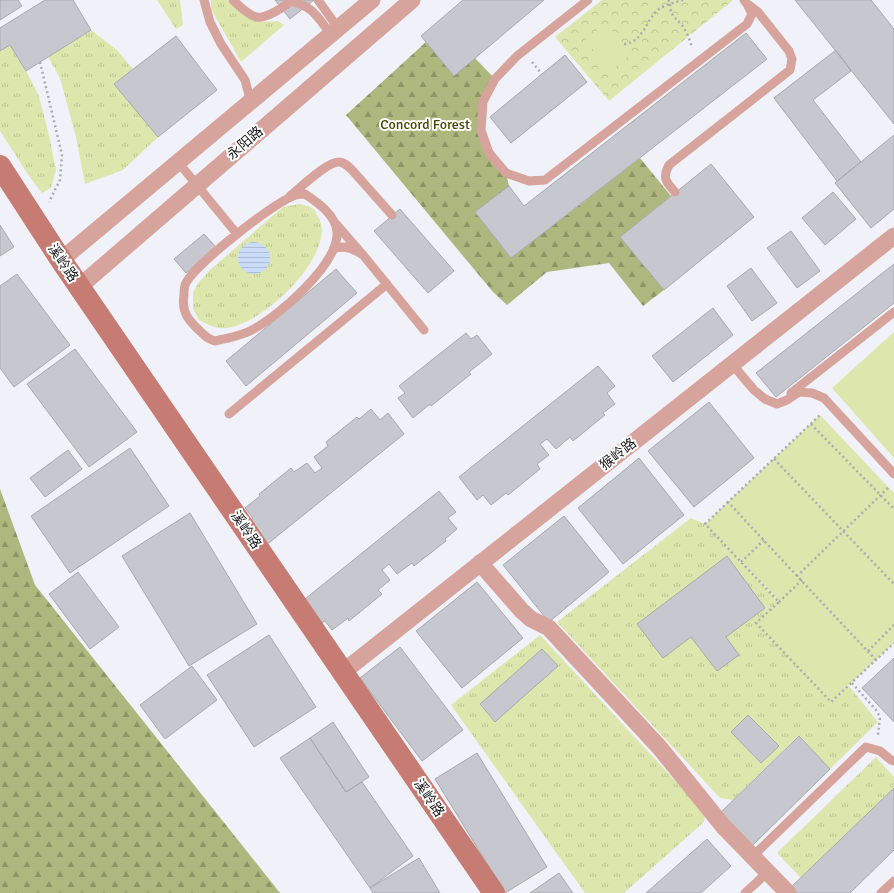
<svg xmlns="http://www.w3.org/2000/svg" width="894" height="893" viewBox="0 0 894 893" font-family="Signika,'Noto Sans SC',sans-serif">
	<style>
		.grass { fill: url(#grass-tufts) }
		.forest { fill: url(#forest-firs) }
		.park { fill: url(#park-crowns) }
		.pitch { fill: #dde6ac }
		.water { fill: url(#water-rules) }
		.building { fill: #c7c8cf; stroke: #a8a9af }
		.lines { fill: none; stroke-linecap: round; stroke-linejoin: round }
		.path { stroke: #aaabb0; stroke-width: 2.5; stroke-dasharray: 2 3; stroke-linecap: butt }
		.lane { stroke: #d7a49d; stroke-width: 9 }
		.street { stroke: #d7a49d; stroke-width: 17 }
		.secondary { stroke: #c67c73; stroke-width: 22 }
		.labels { text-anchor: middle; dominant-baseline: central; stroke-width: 4; stroke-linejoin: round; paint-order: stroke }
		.park-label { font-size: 14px; fill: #424802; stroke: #fff }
		.street-label { font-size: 14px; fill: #18181a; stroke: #fff }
	</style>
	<defs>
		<pattern id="grass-tufts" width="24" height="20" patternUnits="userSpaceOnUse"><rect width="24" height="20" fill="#dde6ac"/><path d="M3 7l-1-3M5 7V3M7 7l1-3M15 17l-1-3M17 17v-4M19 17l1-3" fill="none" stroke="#bdc593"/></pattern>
		<pattern id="forest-firs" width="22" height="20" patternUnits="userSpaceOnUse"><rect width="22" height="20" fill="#aeb77e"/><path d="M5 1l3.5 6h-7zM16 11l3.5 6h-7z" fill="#8d9466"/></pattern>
		<pattern id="park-crowns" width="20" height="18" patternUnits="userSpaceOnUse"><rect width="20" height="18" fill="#dde6ac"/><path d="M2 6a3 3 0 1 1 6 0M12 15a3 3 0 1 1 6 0" fill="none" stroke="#bdc593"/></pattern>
		<pattern id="water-rules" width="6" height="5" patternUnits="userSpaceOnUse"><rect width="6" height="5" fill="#cadcfa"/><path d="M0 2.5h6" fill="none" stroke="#adbcd6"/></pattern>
	</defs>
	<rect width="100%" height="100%" fill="#f1f2f9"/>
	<path class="grass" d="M157,0H180L183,25L176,29Z
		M211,0H227C246,18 252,24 278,21L284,25L241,62L211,9Z
		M91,30L117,50L133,69L115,84L158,137L123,170L85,184L76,137L60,78L48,57Z
		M10,45L26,71L39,96L49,135L56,170L51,188L42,193L29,176L0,131V51Z
		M300,204C303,205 308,205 312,208C314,209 316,212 317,215C343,250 256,334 219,328C212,327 205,323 199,320L193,309V292L199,282L211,269L283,207Z
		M691,518L705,524L779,602L831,702L849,686L878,722L830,769L798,736L733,800L720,798L557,622Z
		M540,635L705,813L704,822L624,893H585L451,705Z
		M876,757L894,777V788L801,878L777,853Z"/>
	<path class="forest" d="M426,42L454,76L475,58L495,79L483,102L481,130L506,173L509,186L475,212L511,258L640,158L671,196L621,237L664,290L643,306L609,263L547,272L507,305L493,292L346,115Z
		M0,489L35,585L280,893H0Z"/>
	<path class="park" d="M602,0H732V1L609,101L555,37Z"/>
	<path class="pitch" d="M606,23L631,54L611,71L585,40Z
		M894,332V458L832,388Z
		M820,415L894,493V643L831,702L756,623L779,601L705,524Z"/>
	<path class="water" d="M238 258a16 16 0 1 1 32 0a16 16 0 1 1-32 0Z"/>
	<path class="building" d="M0,0H18L22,6L0,20Z
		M45,0H73L91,30L26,71L10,45L0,51V28Z
		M275,0H314L290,19Z
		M463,0H544L454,76L421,36Z
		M795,0H871L894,29V124Z
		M746,33L767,59L511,258L475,212L509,186L524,206Z
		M176,36L217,90L158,137L114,84Z
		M836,50L851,71L813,100L861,162L837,181L774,98Z
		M565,55L587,82L511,143L490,117Z
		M894,135V209L871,228L835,183Z
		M711,164L754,217L664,290L620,237Z
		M833,192L856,219L825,245L802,218Z
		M400,209L454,271L428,293L374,231Z
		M0,225L14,247L0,256Z
		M791,231L820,271L797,288L767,248Z
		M204,234L216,247L186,273L174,259Z
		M894,264V303L776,397L756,373Z
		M751,268L777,303L752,321L727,286Z
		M336,269L357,293L246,386L226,361Z
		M17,274L70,345L14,387L0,368V286Z
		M713,308L733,335L673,382L652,356Z
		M466,333L471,339L477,335L492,354L469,372L471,374L431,406L430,404L413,418L398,398L405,393L399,386Z
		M75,349L137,432L89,467L27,384Z
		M598,366L615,386L607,393L615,404L603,413L605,415L573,441L570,437L556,449L547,439L540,444L549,455L537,464L540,469L508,495L506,493L491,505L483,495L477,500L459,477Z
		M709,402L754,458L694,507L648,451Z
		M371,409L380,420L388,413L404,434L265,546L247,523L253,518L245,508L260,496L259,494L291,468L294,472L307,463L315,473L322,468L314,457L328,446L326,442L357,417L359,419Z
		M130,448L169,506L70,573L31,516Z
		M68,450L82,469L45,497L30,478Z
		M639,458L684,515L623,564L578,508Z
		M439,491L456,512L448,518L457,529L445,539L446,541L414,566L412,563L397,574L389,564L382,570L390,580L378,590L382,594L349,621L348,618L332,630L325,621L318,625L300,603Z
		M190,513L257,624L189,666L122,556Z
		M564,516L609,572L549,622L503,565Z
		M727,556L765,608L726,637L739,655L717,671L691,637L663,658L637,624Z
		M78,572L119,627L90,649L49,594Z
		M477,582L523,638L462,688L416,631Z
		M269,635L316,707L254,747L207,675Z
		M400,647L463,730L422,761L360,678Z
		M542,649L558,666L495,722L480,704Z
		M894,658V722L862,688Z
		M192,666L217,700L165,739L140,705Z
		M748,715L779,746L761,763L731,732Z
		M333,722L369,777L346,792L310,738Z
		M799,736L830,769L751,847L719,814Z
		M310,738L346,792L362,782L413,856L370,888L280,758Z
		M477,753L547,867L505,893L435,779Z
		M894,788V850L850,893H793L789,889Z
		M707,839L731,866L701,893H646Z
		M419,858L440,893H373L370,888Z
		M559,873L573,893H530Z"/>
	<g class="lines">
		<path class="path" d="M668,0L670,2C670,16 673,15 681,24C686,30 690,40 692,48
			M624,44C644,42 645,20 659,9C665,5 676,2 683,0
			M40,62L62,155L60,180L49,202
			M532,62L542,74
			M811,424L894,509
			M774,459L894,584
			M728,502L705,524L779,602L756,623L831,702L894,643
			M741,562L764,540
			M797,576L728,502L820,415
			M779,602L802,580
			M868,651L894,625
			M876,660L797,576L889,487
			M852,683L876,710L880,717L878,735"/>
		<path class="lane" d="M204,0L210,22L221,44L245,80L249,95L247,103
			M233,0C238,5 249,15 256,17C266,19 284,7 291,1C314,7 317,17 331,34
			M318,0L338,28
			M588,0L517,56L495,79L483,102L481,130L489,153L506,173L529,181L545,180L747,24L752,14L747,4L744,0
			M178,162L237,234
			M675,192C666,182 662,178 669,165L790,70L792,59L789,51L758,12L749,5
			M305,194C317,202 336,215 337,232C339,264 277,318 250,331C242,335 232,337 224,339C221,339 217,341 215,341C211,340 205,336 202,333C189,321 181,313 184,295C184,291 184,286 186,283C194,265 277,200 296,195C299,194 302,194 305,194Z
			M290,196C300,188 328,161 339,162C344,162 348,166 352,170L392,215
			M334,249C344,244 354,249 363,255L336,224
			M363,255L424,330
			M732,364L754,390L765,399L777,404L787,400L799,392L812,393L824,398L894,474
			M791,393L894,312
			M229,414L387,284
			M753,856L866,747L880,751L891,760L894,761
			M745,893L768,872
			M881,893L894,881"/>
		<path class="street" d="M61,260L372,0
			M79,287L412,0
			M480,563L522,611L531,619L549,628L660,748L723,826L788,893
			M343,672L894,236"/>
		<path class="secondary" d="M0,166L61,260L494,893"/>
	</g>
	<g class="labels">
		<g class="park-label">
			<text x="425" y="124">Concord Forest</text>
		</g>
		<g class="street-label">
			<text transform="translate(245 143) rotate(-41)">永阳路</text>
			<text transform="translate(63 263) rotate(56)">溪岭路</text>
			<text transform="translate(618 454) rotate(-38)">猴岭路</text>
			<text transform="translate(246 530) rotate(56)">溪岭路</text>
			<text transform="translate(429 798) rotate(56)">溪岭路</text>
		</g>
	</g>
</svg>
